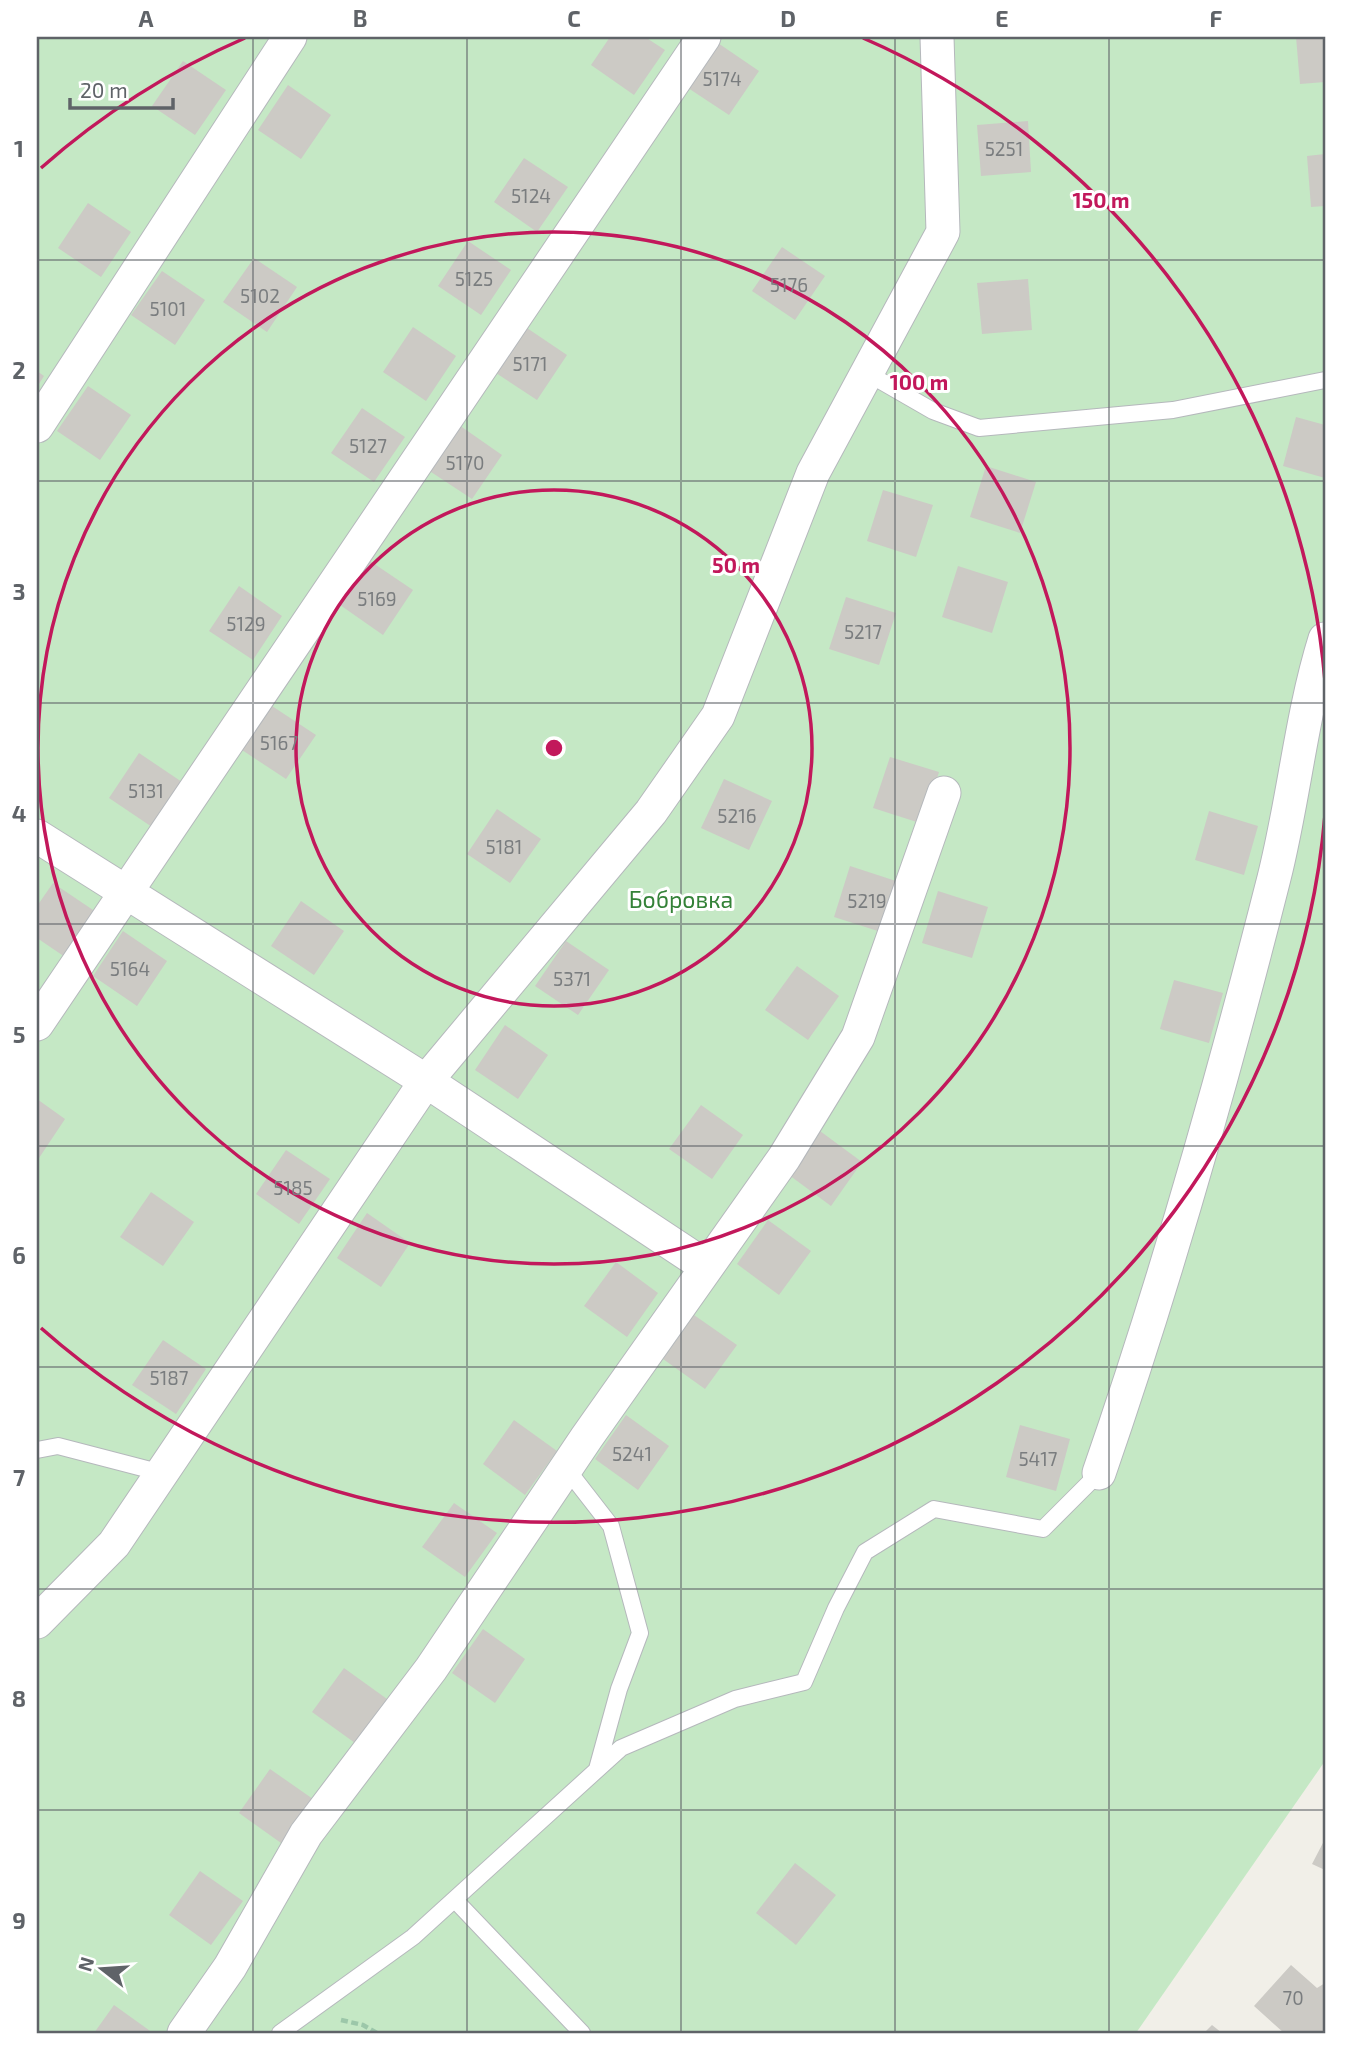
<svg xmlns="http://www.w3.org/2000/svg" width="1362" height="2070" viewBox="0 0 1362 2070" font-family="'Exo 2',sans-serif">
	<style>
		.green { fill: #c5e8c5 }
		.building { fill: #cccac5 }
		.lines { fill: none; stroke-linecap: round; stroke-linejoin: round }
		.lane-casing { stroke: #b5b8bc; stroke-width: 18 }
		.street-casing { stroke: #b5b8bc; stroke-width: 35 }
		.path { stroke: #9cc7a9; stroke-width: 4.5; stroke-dasharray: 7 3.5; stroke-linecap: butt }
		.lane { stroke: #fff; stroke-width: 16 }
		.street { stroke: #fff; stroke-width: 33 }
		.grid { fill: none; stroke: #5f6368; stroke-width: 2; stroke-opacity: 0.55 }
		.ring { fill: none; stroke: #c2185b; stroke-width: 3.5 }
		.labels { text-anchor: middle; dominant-baseline: central; stroke-width: 6; stroke-linejoin: round; paint-order: stroke }
		.number-label { font-size: 19px; fill: #7a7d7f }
		.park-label { font-size: 23px; fill: #348238; stroke: #fff }
		.centre { fill: #c2185b; stroke: #fff; stroke-width: 3.5 }
		.ring-label { font-size: 21px; text-anchor: middle; font-weight: bold; fill: #c2185b; stroke: #fff; stroke-width: 6; stroke-linejoin: round; paint-order: stroke }
		.neatline { fill: none; stroke: #5f6368; stroke-width: 2.5 }
		.grid-label { font-size: 23px; text-anchor: middle; font-weight: bold; fill: #5f6368 }
	</style>
	<rect width="100%" height="100%" fill="#f1efe8"/>
	<path class="green" d="M37,37H1325V1761L1136,2033H37Z"/>
	<path class="building" d="M610,37H645L665,50L634,95L591,65Z
		M1296,37H1325V82L1300,84Z
		M715,41L759,71L729,115L685,86Z
		M183,61L226,90L195,135L152,106Z
		M288,85L331,115L301,159L258,130Z
		M1028,121L1031,172L981,176L977,125Z
		M1325,154V206L1311,207L1307,156Z
		M524,158L568,187L537,232L494,202Z
		M88,203L131,232L101,277L58,248Z
		M468,241L511,270L481,315L438,286Z
		M782,247L825,276L795,320L752,291Z
		M254,258L297,287L267,332L223,302Z
		M162,271L205,300L175,345L131,315Z
		M1028,279L1032,330L982,334L977,283Z
		M524,326L567,355L537,400L493,371Z
		M413,327L456,356L426,401L383,372Z
		M37,371L44,376L37,387Z
		M88,386L131,415L100,460L57,431Z
		M362,408L405,437L374,482L331,453Z
		M1296,417L1325,425V478L1283,466Z
		M459,425L502,455L472,499L428,470Z
		M986,466L1036,482L1020,533L970,517Z
		M883,490L933,505L916,557L867,541Z
		M370,561L413,590L383,635L340,605Z
		M958,566L1008,582L992,633L942,617Z
		M239,586L282,616L253,660L209,631Z
		M846,597L896,613L879,665L829,649Z
		M272,706L316,735L286,779L242,750Z
		M139,753L182,782L152,827L109,798Z
		M890,757L939,772L923,824L873,808Z
		M724,779L772,801L749,850L701,828Z
		M497,809L541,839L510,883L467,854Z
		M1209,811L1258,826L1244,875L1195,860Z
		M850,866L899,882L884,933L834,917Z
		M53,883L96,912L65,957L37,938V906Z
		M938,891L988,907L972,958L922,943Z
		M301,901L344,931L314,975L271,946Z
		M123,931L167,961L137,1006L93,976Z
		M566,941L609,970L578,1015L535,986Z
		M797,966L839,996L808,1040L765,1010Z
		M1174,980L1223,993L1209,1043L1160,1029Z
		M505,1025L548,1055L518,1099L475,1070Z
		M37,1099L65,1119L37,1161Z
		M701,1105L743,1135L712,1179L669,1149Z
		M820,1131L862,1162L831,1206L789,1175Z
		M286,1150L330,1179L299,1224L256,1194Z
		M151,1192L194,1222L163,1266L120,1237Z
		M367,1213L410,1243L381,1287L337,1258Z
		M768,1220L811,1251L779,1295L737,1264Z
		M616,1262L658,1293L627,1337L584,1306Z
		M694,1315L737,1345L705,1389L663,1359Z
		M163,1340L206,1369L176,1414L132,1385Z
		M626,1415L669,1446L638,1490L595,1459Z
		M514,1420L557,1451L525,1495L483,1464Z
		M1020,1425L1070,1439L1056,1491L1006,1477Z
		M454,1503L497,1533L465,1577L422,1547Z
		M483,1629L525,1659L495,1703L452,1673Z
		M344,1668L387,1699L355,1743L312,1712Z
		M270,1769L313,1799L281,1843L239,1813Z
		M1325,1839V1870L1312,1864Z
		M795,1863L836,1895L796,1945L756,1913Z
		M200,1871L243,1901L211,1945L169,1915Z
		M1291,1965L1317,1988L1325,1983V2029L1321,2033H1284L1254,2006Z
		M114,2005L153,2033H94Z
		M1212,2025L1222,2033H1204Z"/>
	<g class="lines">
		<g class="lane-casing">
			<path id="lane" d="M867,373L933,411L979,428L1173,410L1325,380
				M37,1450L58,1446L162,1473
				M566,1468L611,1526L640,1633L619,1689L597,1769
				M455,1900L582,2033
				M280,2033L413,1937L621,1748L735,1699L804,1682L836,1608L865,1552L934,1509L1043,1529L1099,1473"/>
		</g>
		<g class="street-casing">
			<path id="street" d="M37,426L290,37
				M37,836L426,1081L707,1267
				M37,1024L704,37
				M1099,1473C1167,1277 1223,1079 1274,878C1294,799 1301,716 1325,639
				M37,1622L114,1544L426,1081L651,812L718,716L813,473L943,232L937,37
				M184,2033L230,1967L306,1834L431,1669L587,1437L784,1158L858,1037L944,793"/>
		</g>
		<path class="path" d="M341,2020L363,2025L377,2033"/>
		<use href="#lane" class="lane"/>
		<use href="#street" class="street"/>
	</g>
	<path class="grid" d="M253,37V2033M467,37V2033M681,37V2033M895,37V2033M1109,37V2033M37,260H1325M37,481H1325M37,703H1325M37,924H1325M37,1146H1325M37,1367H1325M37,1589H1325M37,1810H1325"/>
	<g class="ring">
		<circle cx="554" cy="748" r="258"/>
		<circle cx="554" cy="748" r="516"/>
		<path d="M1325 815A774 774 0 0 1 41 1328M41 168A774 774 0 0 1 245 38M863 38A774 774 0 0 1 1325 681"/>
	</g>
	<g class="labels">
		<g class="number-label">
			<text x="722" y="78">5174</text>
			<text x="1004" y="148">5251</text>
			<text x="531" y="195">5124</text>
			<text x="474" y="278">5125</text>
			<text x="789" y="284">5176</text>
			<text x="260" y="295">5102</text>
			<text x="168" y="308">5101</text>
			<text x="530" y="363">5171</text>
			<text x="368" y="445">5127</text>
			<text x="465" y="462">5170</text>
			<text x="377" y="598">5169</text>
			<text x="246" y="623">5129</text>
			<text x="863" y="631">5217</text>
			<text x="279" y="742">5167</text>
			<text x="146" y="790">5131</text>
			<text x="737" y="815">5216</text>
			<text x="504" y="846">5181</text>
			<text x="867" y="900">5219</text>
			<text x="130" y="968">5164</text>
			<text x="572" y="978">5371</text>
			<text x="293" y="1187">5185</text>
			<text x="169" y="1377">5187</text>
			<text x="632" y="1453">5241</text>
			<text x="1038" y="1458">5417</text>
			<text x="1293" y="1997">70</text>
		</g>
		<g class="park-label">
			<text x="681" y="899">Бобровка</text>
		</g>
	</g>
	<circle cx="554" cy="748" r="10" class="centre"/>
	<g class="ring-label">
		<text x="1101" y="208">150 m</text>
		<text x="919" y="390">100 m</text>
		<text x="736" y="573">50 m</text>
	</g>
	<rect width="1362" height="2070" fill="none" stroke="#ffffff" stroke-width="77"/>
	<g transform="translate(102 1969) rotate(287)" stroke="#ffffff" stroke-width="5" paint-order="stroke">
	<path d="M0-5L12 26L0 18L-12 26Z" fill="#5f6368"/>
	<text y="-10" font-size="19" font-weight="bold" text-anchor="middle" fill="#5f6368">N</text>
	</g>
	<path d="M70 98v10h103v-10" fill="none" stroke="#5f6368" stroke-width="3.5"/>
	<text x="80" y="98" font-size="21" fill="#5f6368" stroke="#ffffff" stroke-width="5" paint-order="stroke">20 m</text>
	<rect x="38" y="38" width="1286" height="1994" class="neatline"/>
	<g class="grid-label">
		<text x="146" y="27">A</text>
		<text x="360" y="27">B</text>
		<text x="574" y="27">C</text>
		<text x="788" y="27">D</text>
		<text x="1002" y="27">E</text>
		<text x="1216" y="27">F</text>
		<text x="19" y="157">1</text>
		<text x="19" y="379">2</text>
		<text x="19" y="600">3</text>
		<text x="19" y="822">4</text>
		<text x="19" y="1043">5</text>
		<text x="19" y="1264">6</text>
		<text x="19" y="1486">7</text>
		<text x="19" y="1707">8</text>
		<text x="19" y="1929">9</text>
	</g>
</svg>
